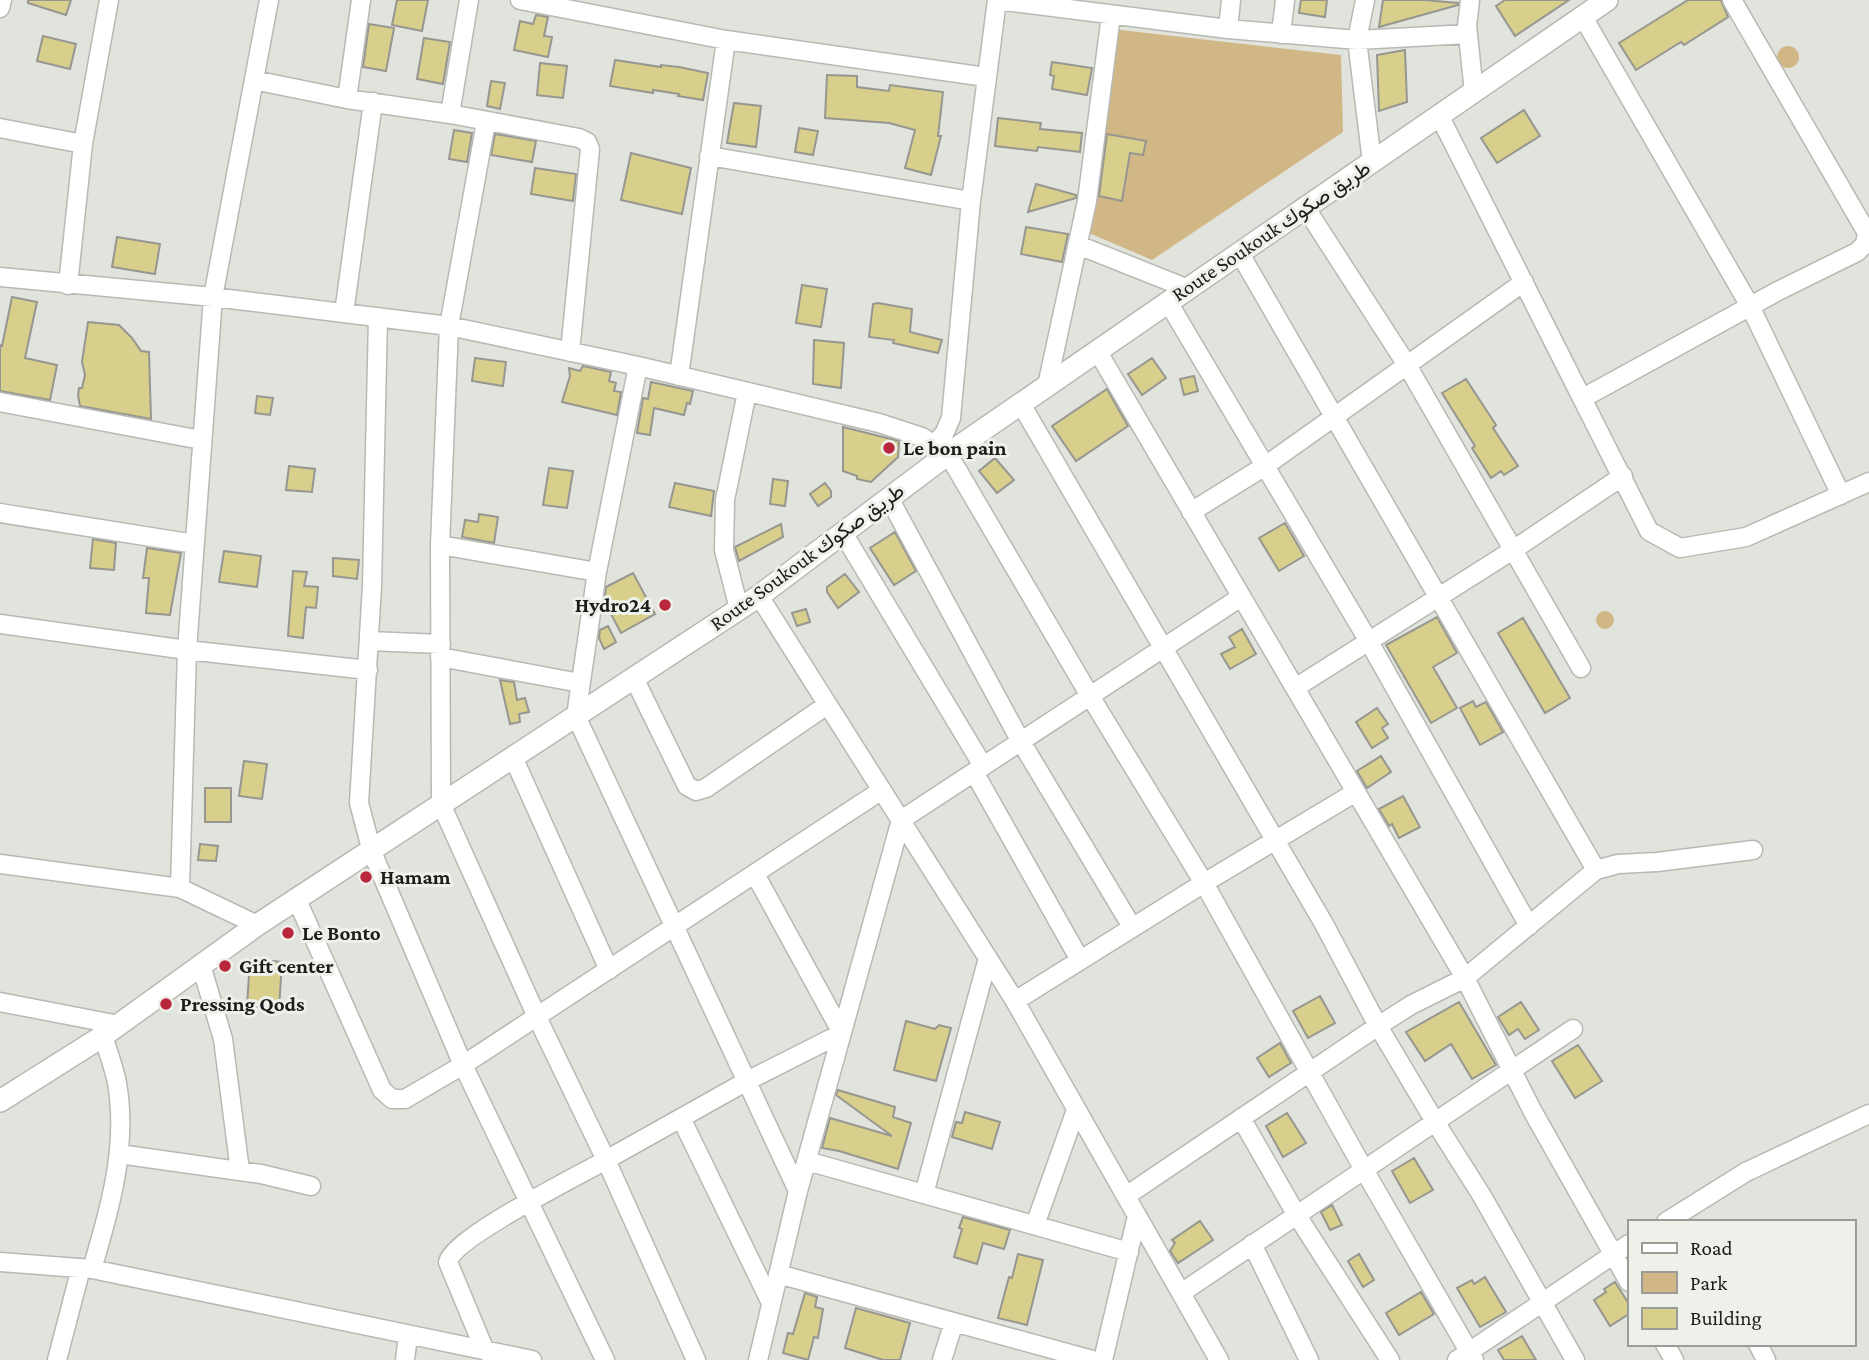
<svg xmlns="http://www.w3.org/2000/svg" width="1869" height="1360" viewBox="0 0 1869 1360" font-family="'Crimson Pro',Vazirmatn,serif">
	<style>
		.green { fill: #d2b786 }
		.building { fill: #d7cf8b; stroke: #979690; stroke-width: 2 }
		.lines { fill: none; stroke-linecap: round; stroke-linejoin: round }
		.minor-casing { stroke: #b7b9b3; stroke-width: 21 }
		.tertiary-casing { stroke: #b7b9b3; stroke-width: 24 }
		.minor { stroke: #fff; stroke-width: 18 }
		.tertiary { stroke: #fff; stroke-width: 21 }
		.poi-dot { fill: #b9273d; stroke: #eef1ea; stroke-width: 2.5 }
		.labels { text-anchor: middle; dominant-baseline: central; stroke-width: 6; stroke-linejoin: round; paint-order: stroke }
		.street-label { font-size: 21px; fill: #1c1d1b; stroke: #eef1ea }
		.poi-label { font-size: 21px; font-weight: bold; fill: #1c1d1b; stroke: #eef1ea; text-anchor: start }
	</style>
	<rect width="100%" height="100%" fill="#e1e3dd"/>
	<path class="green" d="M1112,29L1341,55L1343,132L1152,260L1089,233Z
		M1777 57a11 11 0 1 1 22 0a11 11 0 1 1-22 0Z
		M1596 620a9 9 0 1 1 18 0a9 9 0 1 1-18 0Z"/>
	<path class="building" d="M28,0H71L66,15L28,3Z
		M397,0H428L422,31L392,25Z
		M1301,0H1327L1325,17L1299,13Z
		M1383,0H1424L1458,3V5L1379,27Z
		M1505,0H1569L1515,36L1496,6Z
		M1688,0H1721L1728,17L1684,45L1681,42L1636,70L1619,43Z
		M536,15L548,17L544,36L552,37L548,57L514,50L520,21L533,24Z
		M369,24L394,28L386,71L363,67Z
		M43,36L76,44L70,69L37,61Z
		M424,38L450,42L443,84L417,79Z
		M1405,50L1407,102L1379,111L1377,55Z
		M615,60L661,67V65L679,67L708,73L703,100L678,96L679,94L653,90V93L610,86Z
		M1052,62L1092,68L1087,95L1052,89L1054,76L1050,75Z
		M540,63L567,66L563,98L537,95Z
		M827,75L857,76V87L889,91L890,85L943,92L938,136H941L931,175L905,168L915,130L889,123L825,118Z
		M491,81L505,83L500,109L487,106Z
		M734,103L761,106L756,147L727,143Z
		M1524,110L1540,136L1497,163L1481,138Z
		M998,118L1041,123L1040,129L1082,133L1080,152L1038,147L1037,151L995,146Z
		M799,128L818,131L813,155L795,152Z
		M454,130L472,133L467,162L449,159Z
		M495,134L536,141L532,162L491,155Z
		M1107,134L1146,141L1143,155L1130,153L1122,201L1099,196Z
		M631,153L691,168L682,214L621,200Z
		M535,168L576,174L573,201L531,194Z
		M1036,184L1076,195V198L1028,212Z
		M1026,227L1068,234L1062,262L1021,254Z
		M117,237L160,244L155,274L112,267Z
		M802,285L827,289L821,327L796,323Z
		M12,297L37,302L25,358L57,365L50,400L0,391V345L2,346Z
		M878,303L912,309L910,332L942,340L938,353L893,343L894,340L869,337L873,304Z
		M88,322L119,325L132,338L141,351L149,352L151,419L80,406L78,395L79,388H82L85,375L82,362Z
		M814,340L844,343L841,388L813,384Z
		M475,358L506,362L503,386L472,381Z
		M1152,358L1166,378L1142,395L1128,374Z
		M583,366L611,372L609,381L616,383L614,391L621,392L617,415L562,402L570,376L569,368L580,371Z
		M1194,376L1198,391L1184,395L1180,379Z
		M1466,379L1496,425L1493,428L1518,466L1504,475L1501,471L1491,478L1472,448L1475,446L1442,393Z
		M651,382L693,391L690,404L687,403L684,415L654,408L650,435L637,433L643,398L648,399Z
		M1107,389L1128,426L1076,461L1052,426Z
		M257,396L273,398L270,415L255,413Z
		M843,427L899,441L898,457L871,482L857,479V476L843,471Z
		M995,458L1014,480L997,493L979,471Z
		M289,466L315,469L312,492L286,490Z
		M549,468L573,471L567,508L543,505Z
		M773,479L788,481L785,506L770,504Z
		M675,483L714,491L711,516L669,507Z
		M825,483L831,491V497L818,506L810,494Z
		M479,514L498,517L494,543L462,537L465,520L478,522Z
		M1285,523L1304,556L1279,571L1259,538Z
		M781,524L783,537L739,561L735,547Z
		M895,532L916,571L894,585L870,548Z
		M93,539L116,543L114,570L90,568Z
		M147,548L181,553L170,615L146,613L149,578H143Z
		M224,551L261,556L257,587L219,582Z
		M333,558L359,560L357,579L333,576Z
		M293,571L307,572L304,586L318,587L316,608L306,607L303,638L288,636Z
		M633,573L655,614L621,633L604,601L606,587Z
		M845,574L859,592L838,608L827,592V587Z
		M806,609L810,622L797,626L792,613Z
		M1437,617L1457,653L1433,667L1457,708L1431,723L1386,645Z
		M1523,618L1570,698L1545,713L1498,633Z
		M608,626L616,642L604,649L599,638L600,630Z
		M1242,629L1256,654L1230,669L1221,654L1235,647L1229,637Z
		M500,680L514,682L517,700L525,698L529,712L519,714L520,722L510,724Z
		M1473,701L1476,707L1486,702L1503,732L1480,745L1460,708Z
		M1377,708L1388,724L1382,728L1388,738L1372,748L1356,722Z
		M1381,756L1391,772L1367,788L1357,771Z
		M244,761L267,764L262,799L239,796Z
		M205,788H231V822H205Z
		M1403,796L1420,827L1399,838L1392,824L1389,826L1379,809Z
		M200,844L218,846L216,861L198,860Z
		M250,959L282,962L279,1008L247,1006Z
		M1320,996L1335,1023L1308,1038L1293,1011Z
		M1459,1002L1496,1065L1472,1079L1451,1044L1425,1061L1406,1032Z
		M1521,1002L1539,1030L1525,1039L1518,1029L1509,1035L1498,1017Z
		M906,1021L935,1029L939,1025L951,1028L936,1081L894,1070Z
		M1280,1043L1291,1063L1269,1077L1257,1058Z
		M1578,1045L1602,1081L1575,1098L1552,1061Z
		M838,1090L895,1107L893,1117L911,1123L898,1169L839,1151L822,1148L830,1118L892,1136L836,1095Z
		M965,1112L1000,1122L992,1149L952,1137L956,1122L962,1123Z
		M1287,1113L1306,1143L1283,1157L1266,1126Z
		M1414,1158L1433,1190L1410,1203L1392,1171Z
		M1332,1205L1342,1225L1330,1230L1321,1212Z
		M963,1217L1010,1230L1004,1249L983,1243L977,1264L954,1257L962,1229L959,1228Z
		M1200,1221L1213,1240L1178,1263L1170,1251L1175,1243L1172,1240Z
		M1018,1254L1043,1260L1027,1325L998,1318L1009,1277L1012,1278Z
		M1359,1254L1374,1280L1363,1287L1348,1261Z
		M1485,1277L1506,1312L1480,1327L1457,1288L1472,1280L1474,1284Z
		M1615,1282L1629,1304V1314L1610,1326L1594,1300L1606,1292L1604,1289Z
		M1421,1292L1434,1314L1399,1335L1386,1313Z
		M805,1293L817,1297L815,1307L823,1309L818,1338L814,1337L808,1360L783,1353L788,1333L793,1334Z
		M856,1308L910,1323L900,1360H883L845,1348Z
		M1522,1336L1536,1360H1504L1498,1350Z"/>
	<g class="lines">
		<g class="minor-casing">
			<path id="minor" d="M520,0L726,40L986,77
				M997,0L1228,29L1357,40L1468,34
				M1365,0L1357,40L1372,162
				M1470,0L1467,26L1474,92
				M0,8L2,0
				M1583,17L1750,306L1841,495
				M1228,29L1231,0
				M1281,34L1285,0
				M254,80L347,99L450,114L579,138L587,142L590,149L570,352
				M347,99L361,0
				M450,114L469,0
				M1439,115L1649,531L1680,548L1746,537L1869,482
				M0,128L83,144L68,285
				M83,144L109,0
				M709,156L971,201
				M1305,207L1407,365L1581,668
				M1078,245L1186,288
				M1239,252L1596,870
				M0,277L213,297L449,326L638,366L879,423L922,437L948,454L1090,696L1204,883L1015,1001
				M1168,302L1368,640L1529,926
				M344,313L373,102
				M378,317L372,586L359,803L372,852L463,1065L605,1360
				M1098,352L1465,978L1533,1112L1629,1282
				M638,366L597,572L576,716L798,1191
				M679,376L726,40
				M1047,386L1087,201L1111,15
				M1583,398L1778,291L1857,252L1865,244L1867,233L1732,0
				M0,402L201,440
				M1021,404L1324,924L1378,1026L1434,1120L1482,1196L1575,1360
				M934,444L944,434L951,418L971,201L997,0
				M889,498L1020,740L1132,927
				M1191,512L1265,466L1524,282
				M0,513L195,544
				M843,533L983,766
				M440,545L597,572
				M759,596L1015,1001L1219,1360
				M739,609L724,550L725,500L747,392
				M0,624L187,650L368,670
				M369,641L441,644
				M440,657L580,683
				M634,678L687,786L696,791L706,788L827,705
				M1295,688L1513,550L1623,476
				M513,757L609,970
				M974,772L1080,960
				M1356,792L1204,883L1363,1168L1474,1360
				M0,864L180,888L257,925
				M180,888L187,650L213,297L269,0
				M297,900L382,1090L392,1099H405L463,1065L882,790
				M201,965L223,1039L240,1171
				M0,1002L119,1025
				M681,1118L771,1303
				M1241,1118L1296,1214L1390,1360
				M119,1154L261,1174L311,1186
				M807,1161L1129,1252
				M924,1194L988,958
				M1126,1196L1378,1026L1411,1005L1465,978L1596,870L1618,864L1657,862L1753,850
				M1666,1222L1746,1172L1869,1114
				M1035,1225L1076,1110
				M1252,1244L1309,1360
				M0,1262L92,1269L532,1360
				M92,1269C110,1209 128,1146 117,1083C114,1067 108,1052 103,1036
				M778,1274L1092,1360
				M1181,1293L1573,1029
				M1665,1344L1674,1360
				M1758,1344L1766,1360
				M485,1351L448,1262C454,1237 578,1176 606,1160L537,1017L441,804L440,545L449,326L486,122
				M57,1360L81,1268
				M405,1360L408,1336
				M696,1360L606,1160L747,1081L842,1033L755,874
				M758,1360L798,1191L901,820L1241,597
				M942,1360L954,1322
				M1103,1360L1137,1216
				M1457,1360L1629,1244"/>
		</g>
		<g class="tertiary-casing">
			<path id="tertiary" d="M0,1101L103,1036L257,925L759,596L948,454L1607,0"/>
		</g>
		<use href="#minor" class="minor"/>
		<use href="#tertiary" class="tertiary"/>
	</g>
	<g class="poi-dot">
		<circle cx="889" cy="448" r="7"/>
		<circle cx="665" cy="605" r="7"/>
		<circle cx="366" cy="877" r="7"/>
		<circle cx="288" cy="933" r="7"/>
		<circle cx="225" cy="966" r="7"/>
		<circle cx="166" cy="1004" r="7"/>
	</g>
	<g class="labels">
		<g class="street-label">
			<text transform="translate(1271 231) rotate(-34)">Route Soukouk طريق صكوك</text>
			<text transform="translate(807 557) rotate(-36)">Route Soukouk طريق صكوك</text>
		</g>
		<g class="poi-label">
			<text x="903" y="448">Le bon pain</text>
			<text x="651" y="605" text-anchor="end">Hydro24</text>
			<text x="380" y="877">Hamam</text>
			<text x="302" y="933">Le Bonto</text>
			<text x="239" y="966">Gift center</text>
			<text x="180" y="1004">Pressing Qods</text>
		</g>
	</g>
	<rect x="1628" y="1220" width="228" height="126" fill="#eef1ea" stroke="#9a9c97" stroke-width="2"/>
	<rect x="1642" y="1243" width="35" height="10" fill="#ffffff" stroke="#9a9c97" stroke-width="2"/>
	<text x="1690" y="1255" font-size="21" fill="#1c1d1b">Road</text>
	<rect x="1642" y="1272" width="35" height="21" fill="#d2b786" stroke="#9a9c97" stroke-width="2"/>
	<text x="1690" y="1290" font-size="21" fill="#1c1d1b">Park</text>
	<rect x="1642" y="1308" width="35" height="21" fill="#d7cf8b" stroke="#9a9c97" stroke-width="2"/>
	<text x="1690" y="1325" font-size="21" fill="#1c1d1b">Building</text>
</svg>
